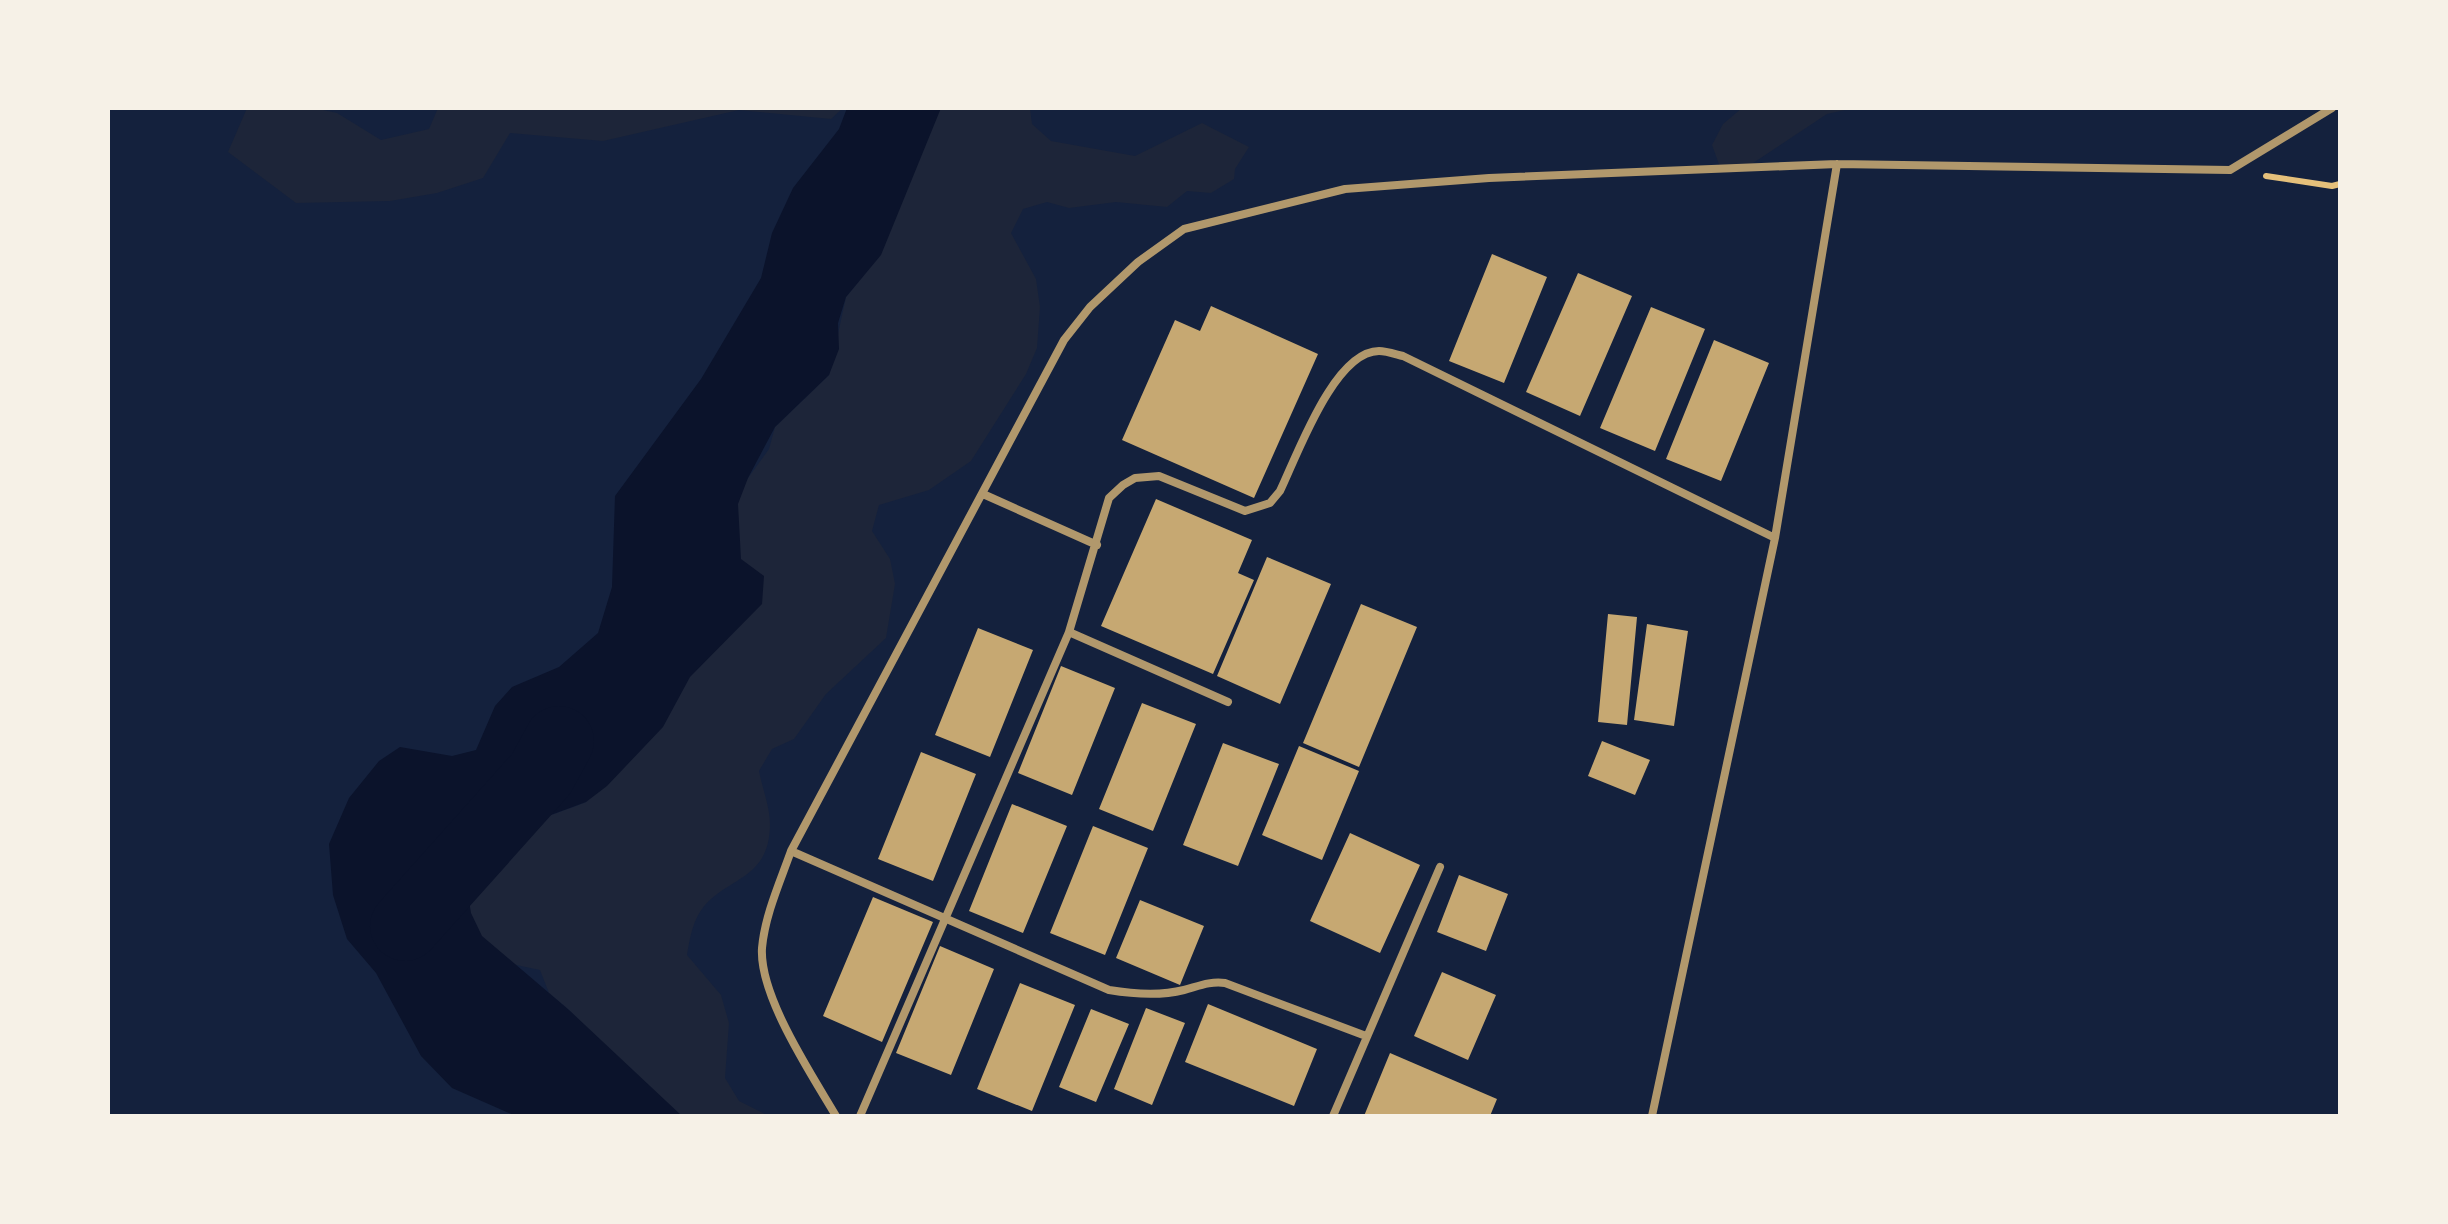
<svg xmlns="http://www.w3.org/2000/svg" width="2448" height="1224" viewBox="0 0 2448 1224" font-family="'Golos Text',sans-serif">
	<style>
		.green { fill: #1d2539 }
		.water { fill: #0b132b }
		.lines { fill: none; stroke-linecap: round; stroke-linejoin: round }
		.river { stroke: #0b132b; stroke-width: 70 }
		.building { fill: #c6a872 }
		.path { stroke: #e5c07b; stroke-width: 6 }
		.service { stroke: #b1986c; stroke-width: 8 }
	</style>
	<rect width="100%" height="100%" fill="#14213d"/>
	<path class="green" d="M247,108H314L337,113L381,140L429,129L438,108H843L831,119L739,110L603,141L510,133L483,178L437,193L390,201L296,203L228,152Z
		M922,108H1030L1032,124L1051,141L1135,156L1202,123L1249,147L1235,169L1234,179L1211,193L1187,191L1167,207L1116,202L1069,208L1047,202L1023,209L1011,233L1036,279L1040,307L1037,348L1026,374L971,461L929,490L879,505L872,531L890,559L895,584L886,638L826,694L794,739L772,749L759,771C762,787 770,807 770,824C770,878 730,877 705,905C693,919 690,937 687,955L721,995L729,1023L725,1078L739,1101L769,1116H661L569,1010L549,993L540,970L479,957C475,936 465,909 467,888C473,831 544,820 586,802L713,558L727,492L748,478L769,449L775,427L829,375L846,297L863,276Z
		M1742,108H1854L1827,114L1744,169L1720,167L1712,145L1723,124Z"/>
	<path class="water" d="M847,108H941L881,255L846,297L838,323L839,349L829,375L775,427L748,478L738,504L741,559L764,576L762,604L690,677L663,727L607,786L586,802L540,819L492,818L470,828L467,888L471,913L482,936L569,1010L682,1116H516L452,1088L421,1056L376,973L347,939L333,895L329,844L349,798L379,761L400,747L452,756L476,750L495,706L512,687L559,667L598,633L612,587L615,496L701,379L761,278L772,233L793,188L839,129Z"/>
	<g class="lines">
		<path class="river" d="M405,926L541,774L559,741"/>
	</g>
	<path class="building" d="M1492,254L1547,277L1504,383L1449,361Z
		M1578,273L1632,296L1580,416L1526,392Z
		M1211,306L1318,354L1254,498L1122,440L1175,320L1200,331Z
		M1651,307L1705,329L1655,451L1600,428Z
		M1714,340L1769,363L1721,481L1666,459Z
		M1156,499L1252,540L1238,573L1254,580L1213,674L1101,626Z
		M1267,557L1331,584L1280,704L1217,676Z
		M1361,604L1417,627L1359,767L1303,743Z
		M1608,614L1637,617L1627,725L1598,722Z
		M1647,624L1688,631L1674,726L1634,720Z
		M978,628L1033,650L990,757L935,735Z
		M1061,666L1115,688L1072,795L1018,773Z
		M1142,703L1196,724L1153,831L1099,809Z
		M1602,741L1650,760L1635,795L1588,776Z
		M1223,743L1279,764L1238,866L1183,845Z
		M1299,746L1359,771L1322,860L1262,835Z
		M921,752L976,774L933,881L878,859Z
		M1012,804L1067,826L1023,933L969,911Z
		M1093,826L1148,848L1105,955L1050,933Z
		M1350,833L1420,865L1380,953L1310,921Z
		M1459,875L1508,894L1486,951L1437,932Z
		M873,897L933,922L882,1042L823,1016Z
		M1140,900L1204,926L1180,985L1116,958Z
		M940,946L994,969L951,1075L896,1053Z
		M1442,972L1496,995L1468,1060L1414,1036Z
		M1020,983L1075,1005L1032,1111L977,1089Z
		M1208,1004L1317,1049L1294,1106L1185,1062Z
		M1146,1008L1185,1023L1152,1105L1114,1089Z
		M1091,1009L1129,1024L1096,1102L1059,1087Z
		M1390,1053L1497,1099L1490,1116H1364Z"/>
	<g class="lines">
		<path class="path" d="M2266,176L2332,186L2340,184"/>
		<path class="service" d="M983,494L1097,545
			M1228,702L1069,632L1109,498L1123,485L1135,478L1159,476L1245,511L1270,503L1280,491C1297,456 1334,351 1379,351C1386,351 1395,354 1403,356L1775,538
			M791,851L1109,990C1133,994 1160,996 1184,990C1199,986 1210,981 1225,983L1366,1036
			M836,1116C812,1075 759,996 762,948C765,915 780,882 791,851L1064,340L1090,307L1138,262L1184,229L1345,189L1489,178L1837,164L2230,170L2332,108
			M860,1116L1069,632
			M1333,1116L1440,867
			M1652,1116L1775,538L1837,164"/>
	</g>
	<rect width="2448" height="1224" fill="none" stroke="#f6f1e7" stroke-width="220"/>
</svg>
